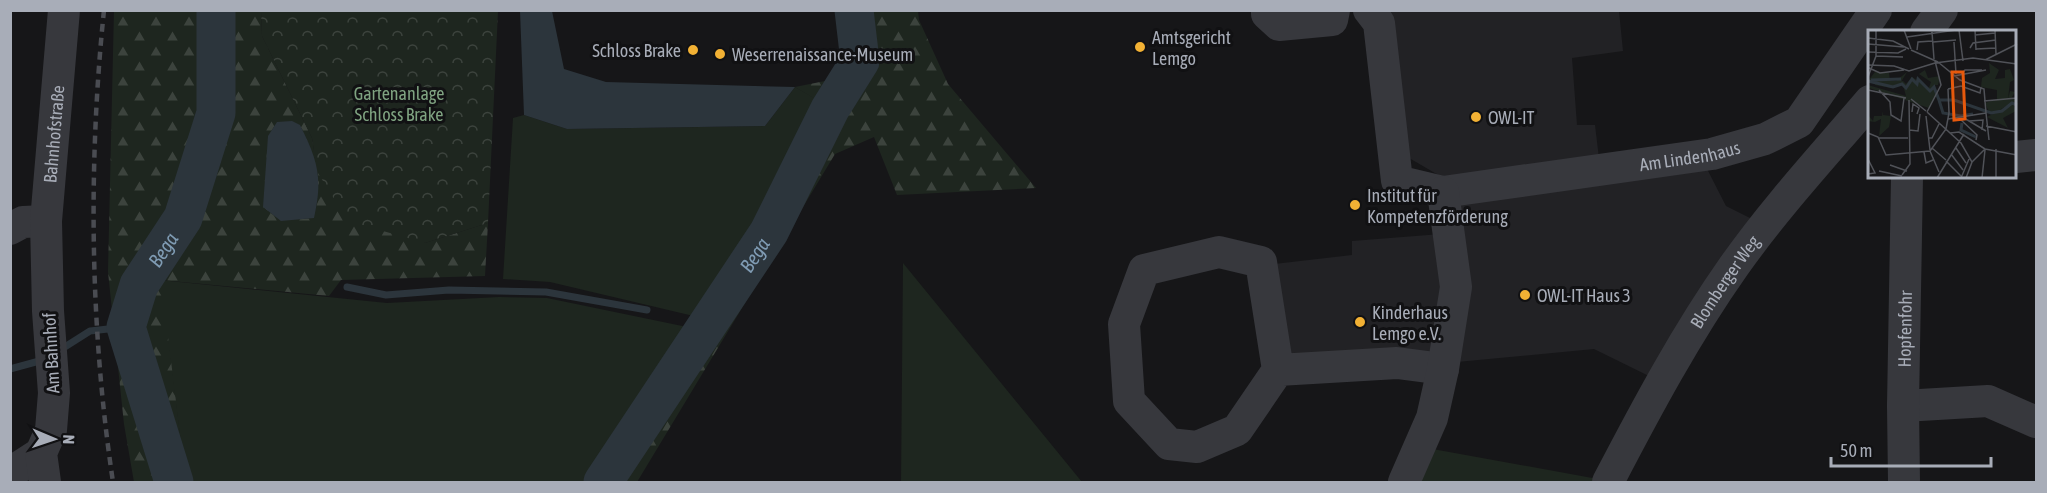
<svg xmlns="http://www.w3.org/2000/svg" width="2047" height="493" viewBox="0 0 2047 493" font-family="'Asap Condensed',sans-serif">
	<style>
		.built { fill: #222225 }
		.grass { fill: #1e261f }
		.forest { fill: url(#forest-firs) }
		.park { fill: url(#park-crowns) }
		.water { fill: #2c353c }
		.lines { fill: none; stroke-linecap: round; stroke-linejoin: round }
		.stream { stroke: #2c353c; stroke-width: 7 }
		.river { stroke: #2c353c; stroke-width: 39 }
		.minor { stroke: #37383d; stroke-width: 32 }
		.rail { stroke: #4a4c52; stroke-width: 4.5; stroke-dasharray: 8 6; stroke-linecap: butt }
		.poi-dot { fill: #f2b134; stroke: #111113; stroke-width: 2 }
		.labels { text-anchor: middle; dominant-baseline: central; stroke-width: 6; stroke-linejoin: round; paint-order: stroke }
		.poi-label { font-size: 18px; fill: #a8adb8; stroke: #111113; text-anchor: start }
		.park-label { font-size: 18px; fill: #7fa381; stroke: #111113 }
		.street-label { font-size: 18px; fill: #a8adb8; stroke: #111113 }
		.water-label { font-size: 20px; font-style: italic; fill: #7f9bb3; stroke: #111113 }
		.inset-river { fill: none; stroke: #2c353c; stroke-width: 3 }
		.inset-road { fill: none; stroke: #505258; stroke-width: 1.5 }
		.view { fill: #e8590c; fill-opacity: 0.15; stroke: #e8590c; stroke-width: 3 }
		.inset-edge { fill: none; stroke: #a8adb8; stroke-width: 3 }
	</style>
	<defs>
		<pattern id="forest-firs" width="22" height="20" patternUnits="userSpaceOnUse" patternTransform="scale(1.5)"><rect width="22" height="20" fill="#1e261f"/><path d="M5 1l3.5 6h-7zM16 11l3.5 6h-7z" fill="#3c433d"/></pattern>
		<pattern id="park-crowns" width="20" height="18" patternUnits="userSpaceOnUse" patternTransform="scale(1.5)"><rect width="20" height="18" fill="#1e261f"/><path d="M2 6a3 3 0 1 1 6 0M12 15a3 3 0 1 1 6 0" fill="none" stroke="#3c433d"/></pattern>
	</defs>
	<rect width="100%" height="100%" fill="#161618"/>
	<path class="built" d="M1391,11H1619L1623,51L1572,58L1577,125H1595L1601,175L1704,163L1726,206L1754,220L1653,378L1594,349L1457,362L1452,183L1404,155Z
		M1441,234L1439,355L1283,362L1266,265L1352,255V241Z"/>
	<path class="grass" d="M795,87L825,104L765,225L702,318L550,282L503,279L513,118L524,115L567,129L765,126Z
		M903,263L1082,482H901Z
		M160,280L387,303L499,297L547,298L692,328L592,482H186Z
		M1427,448L1598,479L1596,482H1413Z"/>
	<path class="forest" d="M114,11H261L262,36L312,138L317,171L425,243L488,223L485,276L341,280L329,296L161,280L186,482H134L124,424L108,272Z
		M868,11H918L919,20L948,84L1036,188L897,195L874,137L835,154L637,482H609L773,233L834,110L795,87L875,71Z"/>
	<path class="park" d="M261,11H498L488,223L425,243L348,221L318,173L320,191L314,218L281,221L263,207L268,136L277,122C309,120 299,132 314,151L312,138L262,36Z"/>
	<path class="water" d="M520,11H552L564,69L606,82L795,87L765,126L567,129L524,115Z
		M292,121L300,125C318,161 323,178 314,218L281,221L263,207L268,136L277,122Z"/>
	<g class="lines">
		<path class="stream" d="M347,287L386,295L449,290L546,292L647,310
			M60,350L90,331L126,327
			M10,369L43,360"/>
		<g class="river">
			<path id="s1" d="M174,482L126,327L139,285L183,218L216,113V10"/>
			<path id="s2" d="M603,482L769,232L830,109L860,61L854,10"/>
		</g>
		<g class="minor">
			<path d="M1267,10V14L1279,25L1332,20L1334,10"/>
			<path id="s3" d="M1369,10L1379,23L1397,181L1443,192L1712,154L1765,139L1799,122L1876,10"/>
			<path d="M1926,32L1942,10"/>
			<path d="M2016,157L2036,155"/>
			<path d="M10,229L23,222L46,221"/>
			<path d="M1278,370L1261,262L1219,252L1144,270L1124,324L1129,401L1169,444L1197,447L1237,430L1278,370L1397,363L1443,369"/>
			<path d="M1903,406L1988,401L2036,422"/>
			<path d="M10,473L41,453"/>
			<path id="s4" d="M45,482L41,453L51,430L54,393L48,311L46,221L64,10"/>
			<path d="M1404,482L1432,418L1443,369L1456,287L1443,192"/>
			<path id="s5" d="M1608,482C1646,409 1686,334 1734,266C1775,208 1824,155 1870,101"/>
			<path id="s6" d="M1904,482L1903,406L1907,177"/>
		</g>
		<path class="rail" d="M104,10C88,165 90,329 113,482"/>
	</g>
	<g class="poi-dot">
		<circle cx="1140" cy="47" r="6"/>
		<circle cx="693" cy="50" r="6"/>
		<circle cx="720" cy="54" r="6"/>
		<circle cx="1476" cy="117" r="6"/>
		<circle cx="1355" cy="205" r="6"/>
		<circle cx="1525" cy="295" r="6"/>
		<circle cx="1360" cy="322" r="6"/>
	</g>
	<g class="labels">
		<g class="poi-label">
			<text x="1152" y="37">Amtsgericht<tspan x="1152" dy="21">Lemgo</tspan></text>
			<text x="681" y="50" text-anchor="end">Schloss Brake</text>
			<text x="732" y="54">Weserrenaissance-Museum</text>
			<text x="1488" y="117">OWL-IT</text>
			<text x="1367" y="195">Institut für<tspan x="1367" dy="21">Kompetenzförderung</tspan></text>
			<text x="1537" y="295">OWL-IT Haus 3</text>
			<text x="1372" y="312">Kinderhaus<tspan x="1372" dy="21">Lemgo e.V.</tspan></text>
		</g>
		<g class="park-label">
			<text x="399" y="93">Gartenanlage<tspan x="399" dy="21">Schloss Brake</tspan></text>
		</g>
		<g class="street-label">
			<text stroke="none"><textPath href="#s4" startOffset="351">Bahnhofstraße</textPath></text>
			<text stroke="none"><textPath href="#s3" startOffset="472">Am Lindenhaus</textPath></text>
			<text stroke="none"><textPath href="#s5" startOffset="232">Blomberger Weg</textPath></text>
			<text stroke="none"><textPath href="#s6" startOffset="153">Hopfenfohr</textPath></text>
			<text transform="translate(51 353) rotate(-93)">Am Bahnhof</text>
		</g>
		<g class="water-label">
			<text stroke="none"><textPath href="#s1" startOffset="249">Bega</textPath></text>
			<text stroke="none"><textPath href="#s2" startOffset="273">Bega</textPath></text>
		</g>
	</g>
	<g transform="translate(1868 30)">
		<rect width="148" height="148" fill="#161618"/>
		<path d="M121,33L131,40L127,49L137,48V40L142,39L146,50L142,52L140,69L142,61L147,62L144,67L148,71L126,83L121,82L117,73L129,69V60L113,57L114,48L122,43ZM57,40L60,48L72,46L70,55H66L69,64L61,78L1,58L0,55L38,66L35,55L23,58L7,55V52L35,51L38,54L44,47L61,58L63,52L51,44Z" fill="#1e261f"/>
		<path d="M145,73L148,81L135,88L140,98L119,87ZM15,81V85L23,86L21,97L11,106L13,89L7,92L0,91V85L5,91L6,86H14Z" fill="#1e261f"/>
		<path d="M7,42L21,43L22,51H28L39,42L33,52L25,54L0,51Z" fill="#1e261f"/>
		<path class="inset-river" d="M3,50L33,49M0,51L25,57L34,54L38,58L44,49L49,54L50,49L62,61L66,57L71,70H86L123,83L134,81L144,73L149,75M71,70L75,83L93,86L105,84M94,93L93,100L108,107"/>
		<path class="inset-road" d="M36,0L43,19M91,0L95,31M107,0L108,20M127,0L128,24M64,2L66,29M107,5L127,3M39,7L88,0M0,8L25,11L41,19M65,12L88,10M86,12L88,44M0,14L36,17M102,18L105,13L128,10M108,19L128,18M43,20L70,32M49,20L50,12L64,11M0,22L30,23L38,19M8,26L35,27M117,30L149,14M70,32L92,50L116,59L118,83M67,33L105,28L149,34M0,35L26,36L41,41L67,33M1,38L12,43L36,40M93,45L97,40H114M86,46L118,40M0,47L8,26V0M80,59L93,56L112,63L113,57M80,59L81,83M0,60L38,68M11,60L22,72L23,85L33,91L36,68M43,69L58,81M116,71L149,68M44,82L45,74L51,78L49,84M59,82L93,113L104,132L98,148M59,82L73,55L67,31M118,83L121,110M58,86L62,120M91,88L109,105L108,110M96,88L118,101M80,89L118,83M101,91L115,90L114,100M118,96L149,102M41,100L50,101L52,84M0,103L10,107L18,125L62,121M82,103L91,102L117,119M11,108H40M60,108H64L71,94M64,118L78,130M88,118L98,133M117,119L149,125M62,121L78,99L81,83M62,121L71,142M56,122L58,133L65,130M83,124L95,140M0,129L7,143L0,144M78,131L93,146M104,132L117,119M22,135L39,141M11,141L34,146M34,145L42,134L41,70M69,148L96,104M93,148L101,129M114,148L117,120M128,148V119"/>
		<path class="view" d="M84,42H95L97,89L86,90Z"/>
		<rect width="148" height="148" class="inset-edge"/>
	</g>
	<rect width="2047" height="493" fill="none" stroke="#a8adb8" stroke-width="24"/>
	<g transform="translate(54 439) rotate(92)" stroke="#111113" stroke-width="4.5" paint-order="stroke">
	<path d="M0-4.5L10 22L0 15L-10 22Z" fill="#a8adb8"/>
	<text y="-9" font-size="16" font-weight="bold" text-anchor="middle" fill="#a8adb8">N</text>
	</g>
	<path d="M1831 457v9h160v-9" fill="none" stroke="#a8adb8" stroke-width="3"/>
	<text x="1840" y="457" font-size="18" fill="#a8adb8" stroke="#111113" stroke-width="4.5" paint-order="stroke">50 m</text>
</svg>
